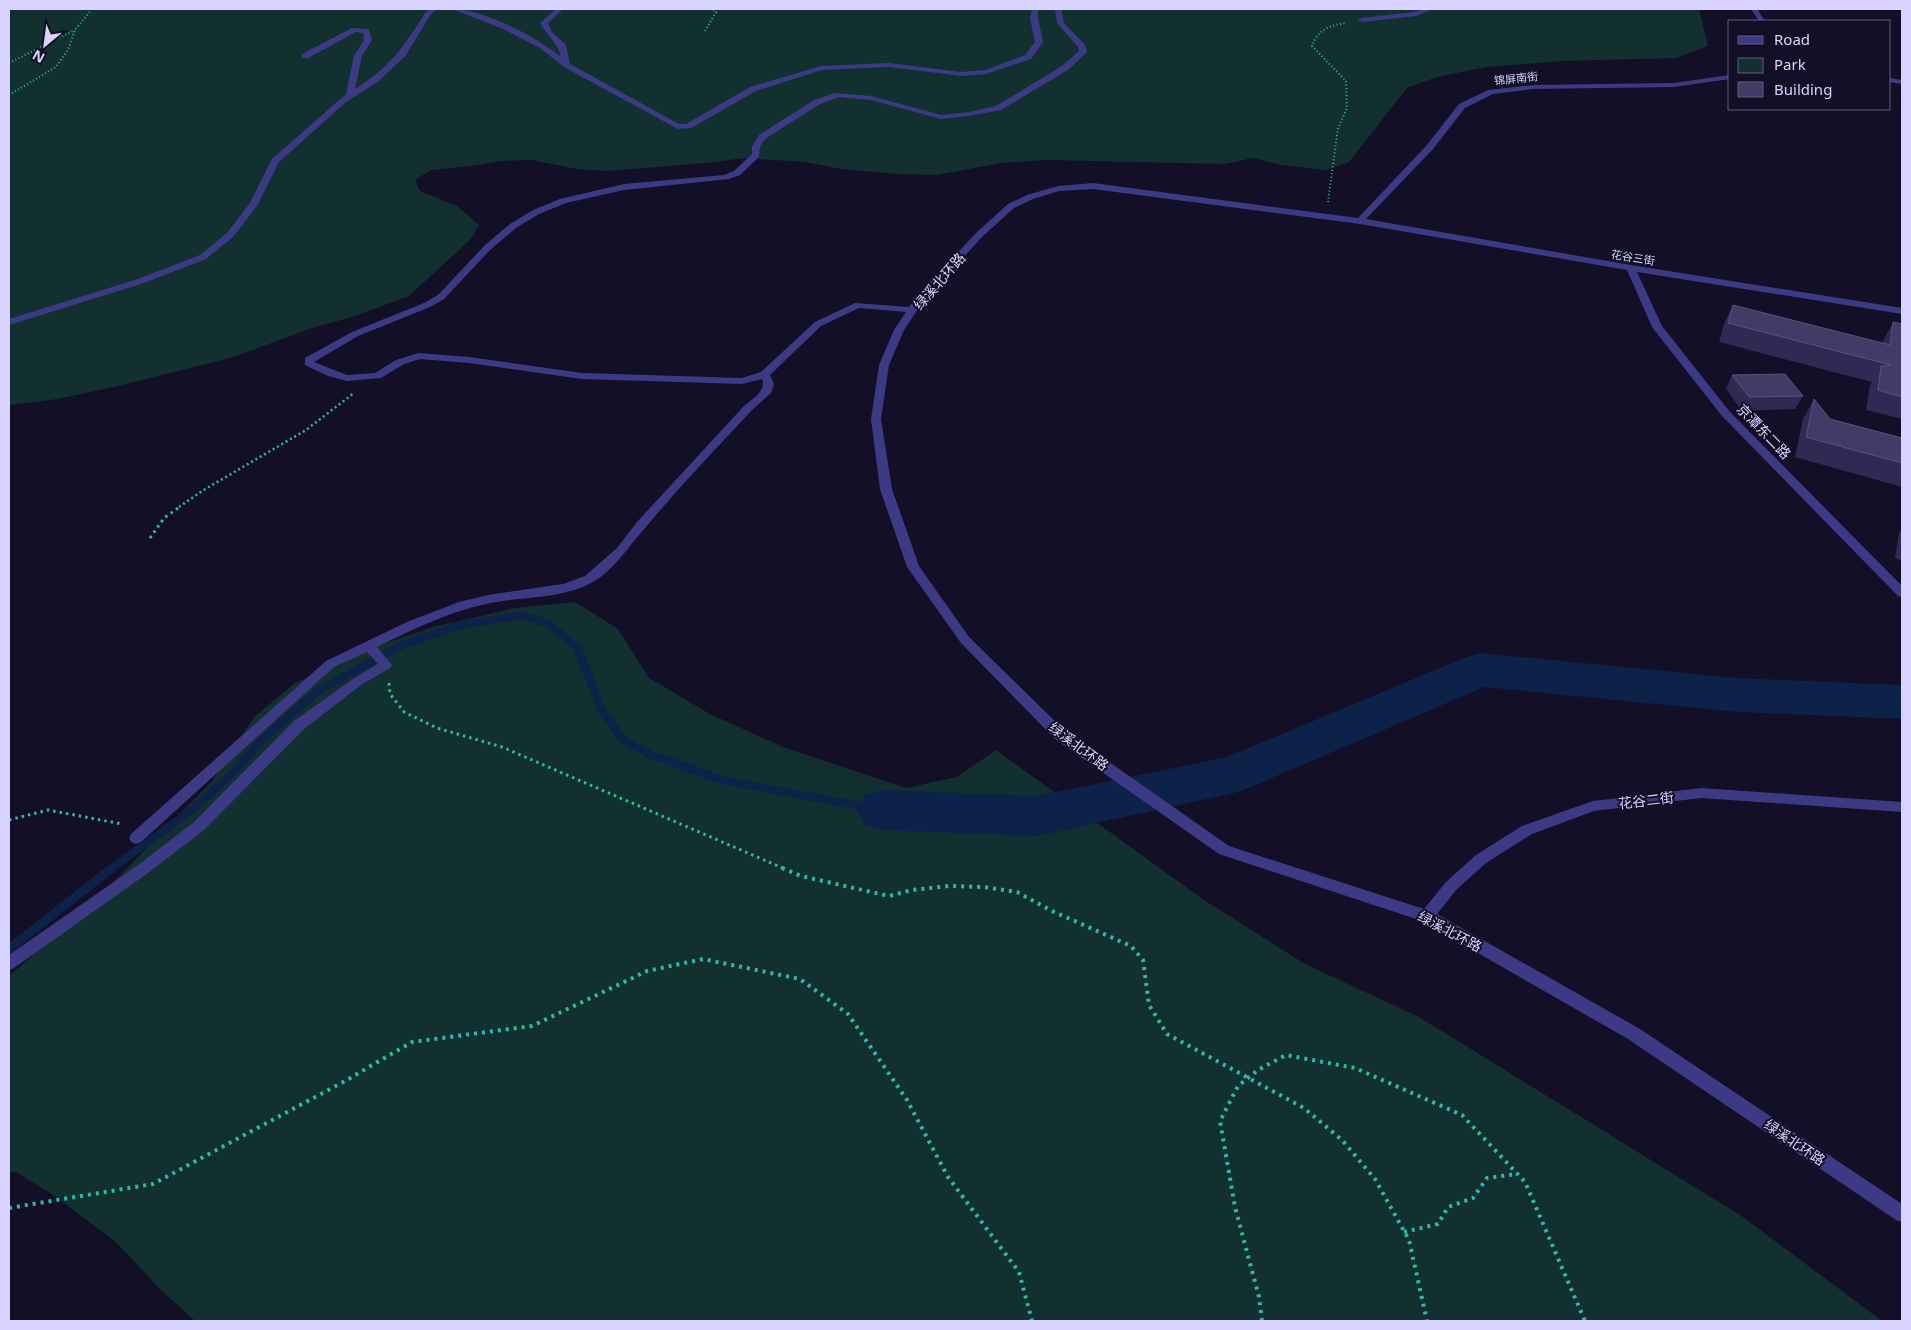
<svg xmlns="http://www.w3.org/2000/svg" width="1911" height="1330" viewBox="0 0 1911 1330" font-family="'Noto Sans','Noto Sans SC',sans-serif">
	<style>
		.green { fill: #12302f }
		.lines { fill: none; stroke-linecap: round; stroke-linejoin: round }
		.stream-far1 { stroke: #0c2248; stroke-width: 8 }
		.stream { stroke: #0c2248; stroke-width: 9 }
		.river { fill: #0c2248; fill-rule: evenodd }
		.path-far3 { stroke: #2fb8b0; stroke-width: 2; stroke-dasharray: 1 2.5; stroke-linecap: butt }
		.path-far2 { stroke: #2fb8b0; stroke-width: 2.5; stroke-dasharray: 2 3; stroke-linecap: butt }
		.path-far1 { stroke: #2fb8b0; stroke-width: 3; stroke-dasharray: 2.5 4; stroke-linecap: butt }
		.path { stroke: #2fb8b0; stroke-width: 4; stroke-dasharray: 3 5; stroke-linecap: butt }
		.minor { fill: #3d3a85; fill-rule: evenodd }
		.wall { fill: #312854 }
		.building { fill: #433a66; stroke: #5a527e }
		.labels { text-anchor: middle; dominant-baseline: central; stroke-width: 4; stroke-linejoin: round; paint-order: stroke }
		.far-street-label { font-size: 11px; fill: #d9d4ff; stroke: #130f26 }
		.street-label { font-size: 14px; fill: #d9d4ff; stroke: #130f26 }
	</style>
	<rect width="100%" height="100%" fill="#130f26"/>
	<path class="green" d="M9,9H1699L1708,46L1676,58L1563,61L1486,67L1437,77L1407,88L1349,162L1325,170L1282,165L1253,158L1224,164L1046,160L1001,163L937,175L897,174L841,169L805,162L745,158L706,163L606,171L577,169L532,160L502,161L470,166L431,170L415,180L420,191L457,206L479,225L471,239L409,296L355,316L312,328L234,357L118,386L58,399L9,405Z
		M575,602L618,629L649,678L710,714L783,747L906,788L957,777L996,750L1204,900L1305,964L1419,1017L1743,1217L1882,1321H195L159,1288L116,1242L53,1195L16,1172L9,1173V976L96,900L213,780L254,717L295,683L360,652L433,627L515,608Z"/>
	<g class="lines">
		<path class="stream-far1" d="M111,869L193,809L234,772L264,738L318,691L402,645L460,625L522,615L549,624L577,647L602,711L623,740L652,755L722,780L881,810"/>
		<path class="stream" d="M9,949L112,868"/>
		<path class="river" d="M1480,653L1737,678L1902,685V719L1737,712L1484,687L1251,787L1234,793L1037,836L881,830L864,824L856,810L864,796L881,790L1037,796L1227,757L1464,658Z"/>
		<path class="path-far3" d="M705,31L716,12L713,9
			M9,63L75,30
			M9,95L56,67L68,50L75,30L92,9
			M1328,202L1338,128L1347,108L1346,81L1312,46C1318,29 1331,25 1347,23"/>
		<path class="path-far2" d="M179,507L202,491L306,430L354,393"/>
		<path class="path-far1" d="M150,538L164,518L181,506
			M389,683L390,694L404,712L437,728L502,747L785,869
			M9,820L48,810L122,824"/>
		<path class="path" d="M782,868L801,876L889,896L912,890L949,886L984,887L1017,892L1052,911L1131,946L1143,960L1149,1005L1167,1034L1304,1108L1342,1140L1375,1179L1409,1240L1427,1321
			M9,1208L153,1184L345,1081L412,1042L532,1026L647,971L703,959L800,979L848,1014L907,1100L948,1177L1019,1272L1032,1321
			M1404,1232L1438,1224L1448,1207L1473,1198L1487,1178L1517,1174
			M1262,1321L1259,1297L1235,1207L1220,1121L1238,1086L1258,1070L1286,1055L1355,1068L1462,1115L1525,1182L1585,1321"/>
		<path class="minor" d="M430,9H437L431,14L406,55L379,81L346,102L279,162L257,206L233,237L206,259L144,283L9,325V319L138,279L200,255L227,233L250,203L272,159L346,94L354,56L364,40L363,33L356,32L308,58H302V54L352,28L369,29L372,40L362,56L355,89C390,67 403,48 425,13Z
			M452,9C483,9 537,37 561,57C558,43 547,36 540,23L556,9H563L548,23L552,32L566,45L570,64L679,124H686L750,87L821,66L889,63L961,72L985,70L1025,55L1035,42L1030,18L1032,9H1038V18L1043,42L1031,59L986,74L961,76L889,67L822,70L756,91L691,128L678,129L564,67L540,48L501,28Z
			M1055,9H1061L1064,23L1085,45L1087,52L1068,70L1001,110L969,116L941,119L871,100L839,97L820,104L765,139L760,147L759,157L740,175L729,179L624,190L566,203L539,214L516,228L491,249L444,299L430,307L358,336L314,362L347,375L375,373L396,360L419,353L469,357L582,373L742,378L761,372L815,322L855,303L909,307L917,296L977,232L1008,204L1027,195L1058,186L1093,183L1358,218L1427,145L1459,104L1488,90L1533,85L1674,83L1730,75V79L1674,87L1533,89L1493,94L1465,108L1433,149L1366,219L1631,265L1902,308V314L1637,272L1662,326L1730,412L1902,586V597L1898,596L1722,416L1652,327L1627,270L1360,224L1093,189L1059,191L1033,199L1014,208L983,236L924,300L904,330L889,365L881,419L892,489L919,566L969,637L1065,731L1229,846L1424,909L1446,882L1476,855L1522,826L1593,801L1701,788L1902,802V812L1701,798L1594,811L1532,834L1486,863L1456,890L1437,914L1640,1029L1902,1204V1222L1896,1220L1628,1039L1422,921L1219,854L1055,739L961,643L907,567L880,489L871,419L879,365L894,330L906,312L859,308L821,326L770,375L774,384L771,393L752,410C716,449 679,487 645,528C630,545 613,571 593,582C561,600 520,596 486,604C447,612 412,630 377,647L392,665L390,668L361,685L304,729L204,830L148,873L14,968L9,970V955L138,865L194,822L294,721L353,679L378,664L367,652L334,667L141,842L136,844L131,842L129,838L131,834L326,661L407,622L459,602L488,595L563,584L585,576L617,548L637,522L744,406C752,399 767,391 762,379L742,384L582,379L469,363L420,359L404,364L381,378L347,381L328,376L305,365V358L352,332L424,303L438,295L485,245L510,224L533,210L560,199L624,184L724,175L734,171L752,154V147L759,135L814,100L835,93L871,96L941,115L969,112L996,106L1062,66L1079,51L1078,47L1057,23Z
			M1423,9H1432L1416,16L1362,22L1358,20L1362,18L1415,12Z
			M1751,9H1757L1765,21H1759Z
			M1890,78L1902,80V84L1890,82Z"/>
	</g>
	<path class="wall" d="M1733,305L1882,343L1893,322L1902,324V419L1866,410L1870,385L1872,382L1719,342L1724,324Z
		M1732,375L1803,396L1795,409L1742,411L1726,389Z
		M1814,399L1830,419L1902,438V487L1795,457L1803,419Z
		M1902,528V561L1895,558L1899,533Z"/>
	<path class="building" d="M1733,305L1890,345L1893,322L1902,324V397L1878,390L1881,366L1891,365L1728,323Z
		M1785,374L1803,396L1749,397L1732,375Z
		M1814,399L1830,419L1902,438V463L1806,437Z"/>
	<g class="labels">
		<g class="far-street-label">
			<text transform="translate(1516 78) rotate(-6)">锦屏南街</text>
			<text transform="translate(1633 257) rotate(9)">花谷三街</text>
		</g>
		<g class="street-label">
			<text transform="translate(939 281) rotate(-49)">绿溪北环路</text>
			<text transform="translate(1764 431) rotate(46)">京潭东二路</text>
			<text transform="translate(1079 746) rotate(37)">绿溪北环路</text>
			<text transform="translate(1646 800) rotate(-7)">花谷二街</text>
			<text transform="translate(1450 931) rotate(28)">绿溪北环路</text>
			<text transform="translate(1795 1142) rotate(34)">绿溪北环路</text>
		</g>
	</g>
	<rect width="1911" height="1330" fill="none" stroke="#d9d4ff" stroke-width="20"/>
	<rect x="1728" y="20" width="162" height="90" fill="#130f26" stroke="#625e7d"/>
	<rect x="1738" y="36" width="25" height="8" fill="#3d3a85" stroke="#625e7d"/>
	<text x="1774" y="45" font-size="15" fill="#d9d4ff">Road</text>
	<rect x="1738" y="58" width="25" height="15" fill="#12302f" stroke="#625e7d"/>
	<text x="1774" y="70" font-size="15" fill="#d9d4ff">Park</text>
	<rect x="1738" y="82" width="25" height="15" fill="#433a66" stroke="#625e7d"/>
	<text x="1774" y="95" font-size="15" fill="#d9d4ff">Building</text>
	<g transform="translate(45 45) rotate(209)" stroke="#130f26" stroke-width="4" paint-order="stroke">
	<path d="M0-4L9 19L0 12L-9 19Z" fill="#d9d4ff"/>
	<text y="-8" font-size="14" font-weight="bold" text-anchor="middle" fill="#d9d4ff">N</text>
	</g>
</svg>
